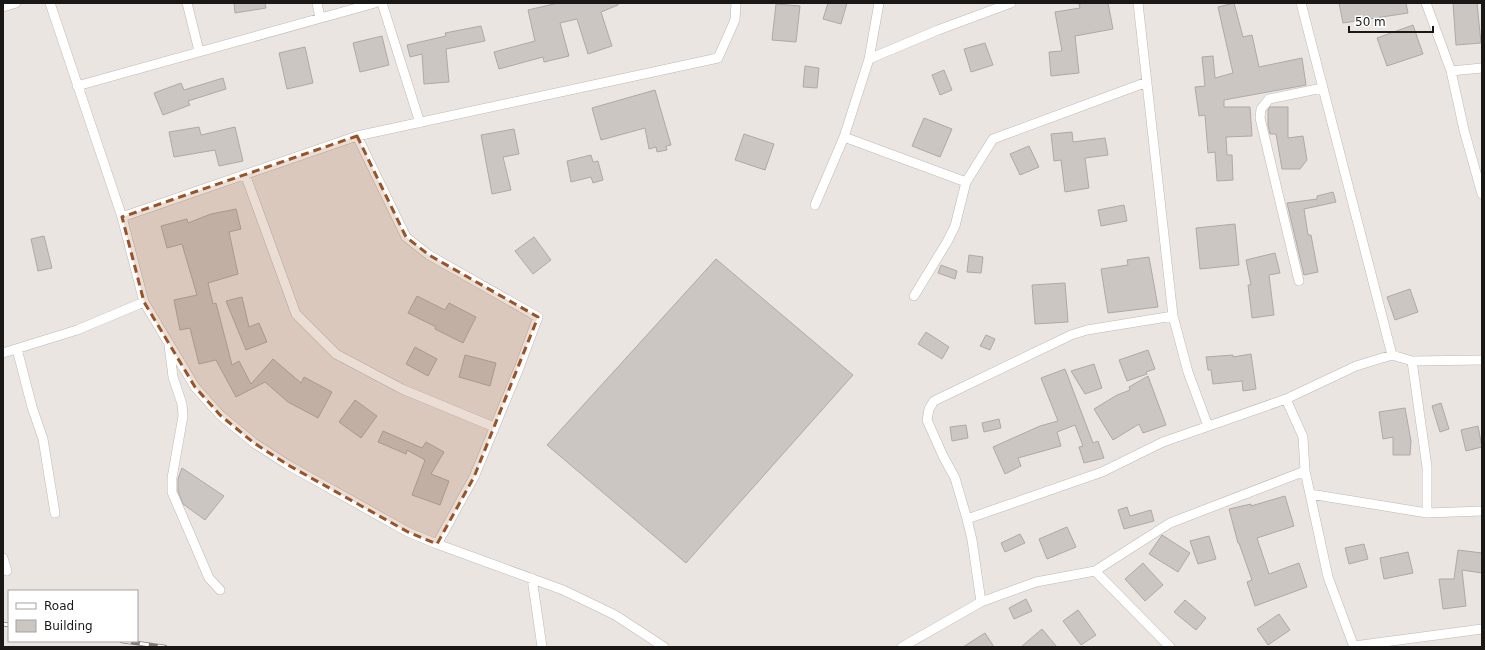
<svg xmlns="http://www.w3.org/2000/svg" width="1485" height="650" viewBox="0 0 1485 650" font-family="'DejaVu Sans',sans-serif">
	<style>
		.building { fill: #ccc6c3; stroke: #aea9a6 }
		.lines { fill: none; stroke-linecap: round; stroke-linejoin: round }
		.street-casing { stroke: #bdb8b5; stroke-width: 10 }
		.street { stroke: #fff; stroke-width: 9 }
		.rail-casing { stroke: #827e7c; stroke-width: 4.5 }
		.rail { stroke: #fff; stroke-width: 3; stroke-dasharray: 9; stroke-linecap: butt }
		.marked { fill: #985328; fill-opacity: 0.2; stroke: #985328; stroke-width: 3; stroke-dasharray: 8 5; stroke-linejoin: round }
	</style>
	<rect width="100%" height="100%" fill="#ebe5e2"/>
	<path class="building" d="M234,3H265L266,8L235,13Z
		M558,3H618V5L601,12L612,46L588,54L577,19L560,23L569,56L544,62L543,57L499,69L494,52L535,41L528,10Z
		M828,3H847L841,24L823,19Z
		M1087,3H1108L1113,29L1075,36L1079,73L1051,76L1049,52L1062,51L1055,12L1080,8L1079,4Z
		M1234,3L1243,37L1252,35L1259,67L1302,58L1306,85L1224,100V107H1250L1252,136L1226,137L1227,155H1232L1233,180L1217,181L1215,152L1208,153L1205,115L1199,116L1195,87L1205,86L1202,57L1213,56L1215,78L1233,73L1218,7Z
		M1339,3H1406L1408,13L1343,23Z
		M1453,3H1477L1481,43L1456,45Z
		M776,4L800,6L796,42L772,40Z
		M1413,25L1423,54L1387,66L1377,38Z
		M481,26L485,41L446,49L449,82L424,84L422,54L410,57L407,45L446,36L445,33Z
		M382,36L389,65L360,72L353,43Z
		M985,43L993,65L971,72L964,49Z
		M305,47L313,83L287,89L279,53Z
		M805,66L819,68L817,88L803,87Z
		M944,70L952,90L940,95L932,75Z
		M223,78L226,89L188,101L190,105L163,115L154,93L181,83L184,90Z
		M655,90L671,145L666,146L667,150L657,152L656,147L649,149L645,128L601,140L592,108Z
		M1270,107H1288V138L1303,136L1307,160L1300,169H1282L1276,134H1270L1268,125V110Z
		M924,118L952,129L940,157L912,146Z
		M199,127L201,135L235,127L243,161L219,166L215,150L174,157L169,132Z
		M514,129L519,154L503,157L511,190L492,194L481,135Z
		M1072,132L1073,142L1105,138L1108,155L1085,158L1089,188L1065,192L1061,160L1054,161L1051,134Z
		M744,134L774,144L765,170L735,160Z
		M1029,146L1039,167L1020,175L1010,154Z
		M591,155L593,162L598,161L603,180L593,183L591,177L571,182L567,161Z
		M1333,192L1336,202L1304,209L1308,235H1311L1318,272L1304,275L1287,203L1317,199V196Z
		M1124,205L1127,221L1101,226L1098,210Z
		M236,209L241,229L229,232L238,274L208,283L213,304L216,303L232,365L239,361L251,384L273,359L301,383L304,377L332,392L318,418L288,402L265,382L236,397L216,360L199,364L190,328L180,330L174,300L197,295L182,244L167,248L161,226L187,219L188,223L211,214Z
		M1235,224L1239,265L1200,269L1196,228Z
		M44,236L52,268L38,271L31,239Z
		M534,237L551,260L533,274L515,251Z
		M1275,253L1280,273L1269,275L1274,315L1252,318L1248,285H1251L1246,260Z
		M969,255L983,257L981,273L967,272Z
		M1149,257L1158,307L1108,313L1101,269L1128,265L1127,260Z
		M716,259L853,375L686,563L547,445Z
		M941,265L957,271L955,279L938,273Z
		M1065,283L1068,322L1035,324L1032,285Z
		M1410,289L1418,312L1395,320L1387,297Z
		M417,296L445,310L449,303L476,317L463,343L435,329L436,327L408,313Z
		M242,297L249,327L259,323L267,342L246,350L226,301Z
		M926,332L949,347L942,359L918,344Z
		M986,335L995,339L990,350L980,346Z
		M415,347L437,359L428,376L406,364Z
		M1148,350L1155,369L1146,372L1147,374L1127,381L1119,360Z
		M1251,354L1256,389L1243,391L1242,381L1213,384L1211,370H1208L1206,357L1233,355V357Z
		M465,355L496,363L490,386L459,377Z
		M1094,364L1102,388L1085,394L1071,371Z
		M1065,369L1093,443L1098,441L1104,458L1084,463L1079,447L1083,446L1075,425L1057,432L1061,446L1018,458L1021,466L1005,474L993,447L1040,426L1058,421L1041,378Z
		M1148,376L1166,425L1143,433L1139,424L1113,440L1094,409L1117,395L1130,390L1129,387Z
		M355,400L377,416L361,438L339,422Z
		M1441,403L1449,429L1440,432L1432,406Z
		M1405,408L1411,441L1410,455H1393V437L1383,439L1379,412Z
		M999,419L1001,428L984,432L982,423Z
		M966,425L968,438L952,441L950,427Z
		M1478,426L1482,447L1466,451L1461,430Z
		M383,431L422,448L426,442L444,452L431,474L449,481L440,505L412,495L425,460L407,450L406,454L378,442Z
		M182,468L224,496L205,520L183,504L178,491V479Z
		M1285,496L1294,526L1257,538L1269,574L1299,563L1307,587L1255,606L1247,582L1252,580L1239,543H1238L1229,509L1251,504V506Z
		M1127,507L1130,516L1151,510L1154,521L1124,529L1118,510Z
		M1067,527L1076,547L1047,559L1039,539Z
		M1020,534L1025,543L1005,552L1001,543Z
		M1162,535L1190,553L1178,572L1149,554Z
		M1209,536L1216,559L1198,564L1190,541Z
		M1364,544L1368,559L1349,564L1345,548Z
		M1458,550L1482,553V573L1462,570L1466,606L1443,609L1439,579H1454Z
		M1408,552L1413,573L1384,579L1380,558Z
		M1143,563L1163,585L1145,601L1125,579Z
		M1026,599L1032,611L1014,619L1009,608Z
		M1185,600L1206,618L1196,630L1174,612Z
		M1078,610L1096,635L1081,645L1063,621Z
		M1279,614L1290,630L1268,645L1257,629Z
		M1042,629L1057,647H1021Z
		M985,633L994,647H963Z"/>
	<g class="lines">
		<g class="street-casing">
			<path id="street" d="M50,3L122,217L144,302L195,387L220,415L254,443L288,465L408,532L437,544L563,590L615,615L664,647
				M187,3L199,51
				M317,3L320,18
				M382,3L420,123
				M1138,3L1173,316L1188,372L1208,426
				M1301,3L1392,355
				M1426,3L1451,71L1464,130L1482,194
				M3,7L16,3
				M869,59L938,30L1011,3
				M1451,71L1482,68
				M77,86L375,3
				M357,136L406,237L429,255L538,317L519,368L474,477L437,544
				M844,137L966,182
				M245,174L296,314L336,354L402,389L494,427
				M815,205L844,137L869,59L879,3
				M122,217L357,136L718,58L735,20L736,3
				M1299,281L1260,118L1261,109L1269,99L1322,88
				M914,296L947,242L955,226L966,182L993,139L1147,82
				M169,345L173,377L182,404L183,416L172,478V492L209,578L220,590
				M17,349L32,407L43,439L55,513
				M3,353L77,330L144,302
				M1412,361L1427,467V513
				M1286,399L1356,366L1392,355L1412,361L1482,360
				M1310,494L1427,513L1482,511
				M967,519L955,478L943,456L927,420L929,409L934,401L1071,335L1087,330L1173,316
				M3,558L7,571
				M1095,571L1170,523L1305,471
				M532,578L542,647
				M981,602L972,540L967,519L1102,472L1163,442L1286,399L1303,437L1305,471L1328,577L1354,647
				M1354,646L1482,629
				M902,647L981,602L1036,582L1095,571L1170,647"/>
		</g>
		<use href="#street" class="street"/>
		<g class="rail-casing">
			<path id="rail" d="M3,624L9,625
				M122,641L165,647"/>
		</g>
		<use href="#rail" class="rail"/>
	</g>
	<path class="marked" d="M357,136L406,237L429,255L538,317L474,477L437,544L408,532L288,465L254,443L220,415L195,387L144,302L122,217Z"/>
	<rect width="1485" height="650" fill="none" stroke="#1a1817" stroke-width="8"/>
	<rect x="8" y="590" width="130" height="52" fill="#ffffff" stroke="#a3a3a2"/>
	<rect x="16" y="603" width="20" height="6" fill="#ffffff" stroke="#a3a3a2"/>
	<text x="44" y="610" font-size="12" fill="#1a1817">Road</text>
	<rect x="16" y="620" width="20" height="12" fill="#ccc6c3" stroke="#a3a3a2"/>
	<text x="44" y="630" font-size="12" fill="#1a1817">Building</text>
	<path d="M1349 26v6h84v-6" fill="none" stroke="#1a1817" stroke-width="2"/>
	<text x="1355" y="26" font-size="12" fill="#1a1817" stroke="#ffffff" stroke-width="3" paint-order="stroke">50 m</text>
</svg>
